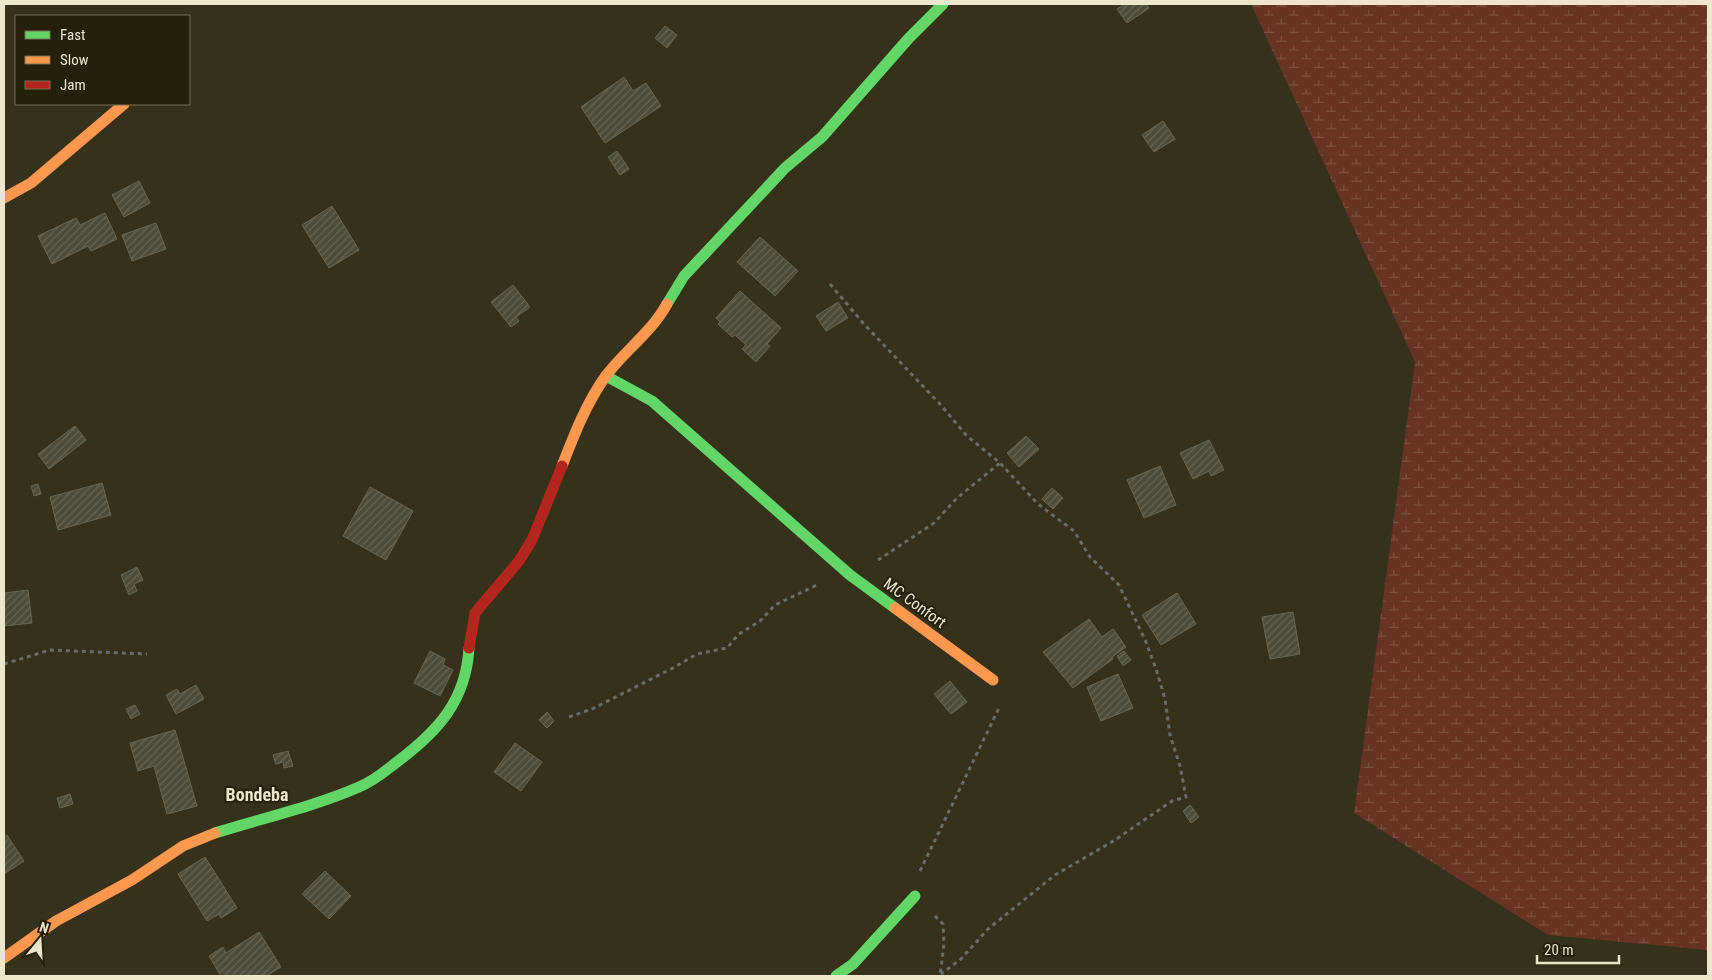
<svg xmlns="http://www.w3.org/2000/svg" width="1712" height="980" viewBox="0 0 1712 980" font-family="'Roboto Condensed',sans-serif">
	<style>
		.wetland { fill: url(#wetland-marsh) }
		.building { fill: url(#building-hatch); stroke: #666753 }
		.lines { fill: none; stroke-linecap: round; stroke-linejoin: round }
		.path { stroke: #686d67; stroke-width: 3; stroke-dasharray: 4 4; stroke-linecap: butt }
		.fast { stroke: #63d668; stroke-width: 11 }
		.slow { stroke: #ff974d; stroke-width: 11 }
		.jam { stroke: #b3261e; stroke-width: 11 }
		.labels { text-anchor: middle; dominant-baseline: central; stroke-width: 4; stroke-linejoin: round; paint-order: stroke }
		.street-label { font-size: 16px; fill: #ece7cb; stroke: #242009 }
		.neighbourhood-label { font-size: 18px; font-weight: bold; fill: #ece7cb; stroke: #242009 }
	</style>
	<defs>
		<pattern id="wetland-marsh" width="20" height="14" patternUnits="userSpaceOnUse" patternTransform="scale(1.25)"><rect width="20" height="14" fill="#663420"/><path d="M1 5h8M5 5V1M11 12h8M15 12V8" fill="none" stroke="#7c513f"/></pattern>
		<pattern id="building-hatch" width="6" height="6" patternUnits="userSpaceOnUse" patternTransform="scale(1.25)"><rect width="6" height="6" fill="#4c4c38"/><path d="M-1 1l2-2M0 6l6-6M5 7l2-2" fill="none" stroke="#666653"/></pattern>
	</defs>
	<rect width="100%" height="100%" fill="#35311a"/>
	<path class="wetland" d="M1251,4H1708V950L1548,935L1354,813L1415,362Z"/>
	<path class="building" d="M1125,4H1146L1149,8L1127,23L1117,9Z
		M665,26L677,35L667,48L655,38Z
		M624,77L633,91L646,83L661,106L605,143L581,107Z
		M1163,121L1175,139L1154,152L1142,135Z
		M617,151L629,169L620,175L608,157Z
		M139,181L150,203L124,217L112,195Z
		M332,206L359,250L329,268L302,225Z
		M105,213L117,239L91,251L88,246L52,264L38,236L76,218L80,225Z
		M156,223L166,249L132,261L122,235Z
		M760,237L798,271L775,296L737,262Z
		M513,285L530,307L516,317L519,321L511,327L491,302Z
		M740,291L781,328L767,344L770,346L756,362L742,349L746,345L735,335L732,337L718,324L720,322L716,318Z
		M838,302L848,318L826,331L816,316Z
		M75,426L86,440L49,469L38,454Z
		M1026,436L1039,449L1019,467L1007,453Z
		M1209,440L1224,470L1211,476L1209,471L1193,479L1180,453Z
		M1160,466L1176,505L1144,518L1127,480Z
		M102,483L111,515L58,530L50,497Z
		M38,484L41,494L34,496L31,486Z
		M370,487L413,511L386,560L343,536Z
		M1052,488L1063,498L1053,509L1042,499Z
		M137,567L143,580L134,584L137,591L129,595L121,575Z
		M28,590L32,623L4,626V593Z
		M1177,593L1196,624L1161,645L1142,615Z
		M1293,612L1300,654L1270,659L1262,617Z
		M1089,619L1102,637L1113,629L1126,647L1112,657L1113,659L1073,688L1043,652Z
		M430,651L445,659L443,665L453,670L440,696L414,683Z
		M1124,651L1131,660L1123,666L1117,656Z
		M1118,674L1133,708L1101,721L1087,687Z
		M950,681L967,702L951,714L934,694Z
		M196,685L204,699L176,714L166,695L177,689L180,694Z
		M135,705L140,714L131,719L126,709Z
		M547,712L554,721L547,728L539,720Z
		M175,730L197,806L167,814L154,766L138,771L130,743Z
		M515,743L542,762L521,791L494,772Z
		M288,751L293,766L284,768L283,762L276,764L273,755Z
		M70,794L73,804L60,808L57,798Z
		M1190,805L1199,817L1191,823L1183,811Z
		M7,835L24,861L4,874V837Z
		M205,857L237,908L221,918L219,914L207,921L178,874Z
		M325,871L351,896L329,919L302,894Z
		M259,932L281,967L266,976H221L209,956L223,947L226,953Z"/>
	<g class="lines">
		<path class="path" d="M830,284L863,323L939,403L967,436L1000,463L1038,504L1074,531L1090,557L1119,585L1146,642L1156,669L1165,699L1170,735L1180,766L1186,797L1172,801L1115,840L1055,875L988,929L961,959L941,974
			M878,560L934,523L957,498L1000,463
			M4,664L50,650L147,654
			M569,717L592,709L673,668L697,654L727,648L739,634L760,621L775,605L819,584
			M920,871L999,708
			M935,916L943,924L944,944L940,976"/>
		<path class="fast" d="M667,304L684,276L785,168L822,137L909,38L943,4
			M606,376L652,401L850,575L895,608
			M215,833C263,818 313,807 359,787C374,781 385,771 397,762C438,731 466,701 469,648
			M836,976L853,964L915,896"/>
		<path class="slow" d="M4,198L31,183L124,104
			M562,466C574,435 586,404 605,377C624,351 651,333 667,304
			M895,608L993,680
			M4,958L56,921L132,880L183,846L215,833"/>
		<path class="jam" d="M469,648L475,613L519,561L532,540L562,466"/>
	</g>
	<g class="labels">
		<g class="street-label">
			<text transform="translate(915 603) rotate(36)">MC Confort</text>
		</g>
		<g class="neighbourhood-label">
			<text x="257" y="794">Bondeba</text>
		</g>
	</g>
	<rect width="1712" height="980" fill="none" stroke="#ece7cb" stroke-width="10"/>
	<rect x="15" y="15" width="175" height="90" fill="#242009" stroke="#747057"/>
	<rect x="25" y="31" width="25" height="8" fill="#63d668" stroke="#747057"/>
	<text x="60" y="40" font-size="15" fill="#ece7cb">Fast</text>
	<rect x="25" y="56" width="25" height="8" fill="#ff974d" stroke="#747057"/>
	<text x="60" y="65" font-size="15" fill="#ece7cb">Slow</text>
	<rect x="25" y="81" width="25" height="8" fill="#b3261e" stroke="#747057"/>
	<text x="60" y="90" font-size="15" fill="#ece7cb">Jam</text>
	<g transform="translate(40 940) rotate(18)" stroke="#242009" stroke-width="4" paint-order="stroke">
	<path d="M0-4L9 19L0 12L-9 19Z" fill="#ece7cb"/>
	<text y="-8" font-size="14" font-weight="bold" text-anchor="middle" fill="#ece7cb">N</text>
	</g>
	<path d="M1537 955v8h82v-8" fill="none" stroke="#ece7cb" stroke-width="2.5"/>
	<text x="1544" y="955" font-size="15" fill="#ece7cb" stroke="#242009" stroke-width="4" paint-order="stroke">20 m</text>
</svg>
